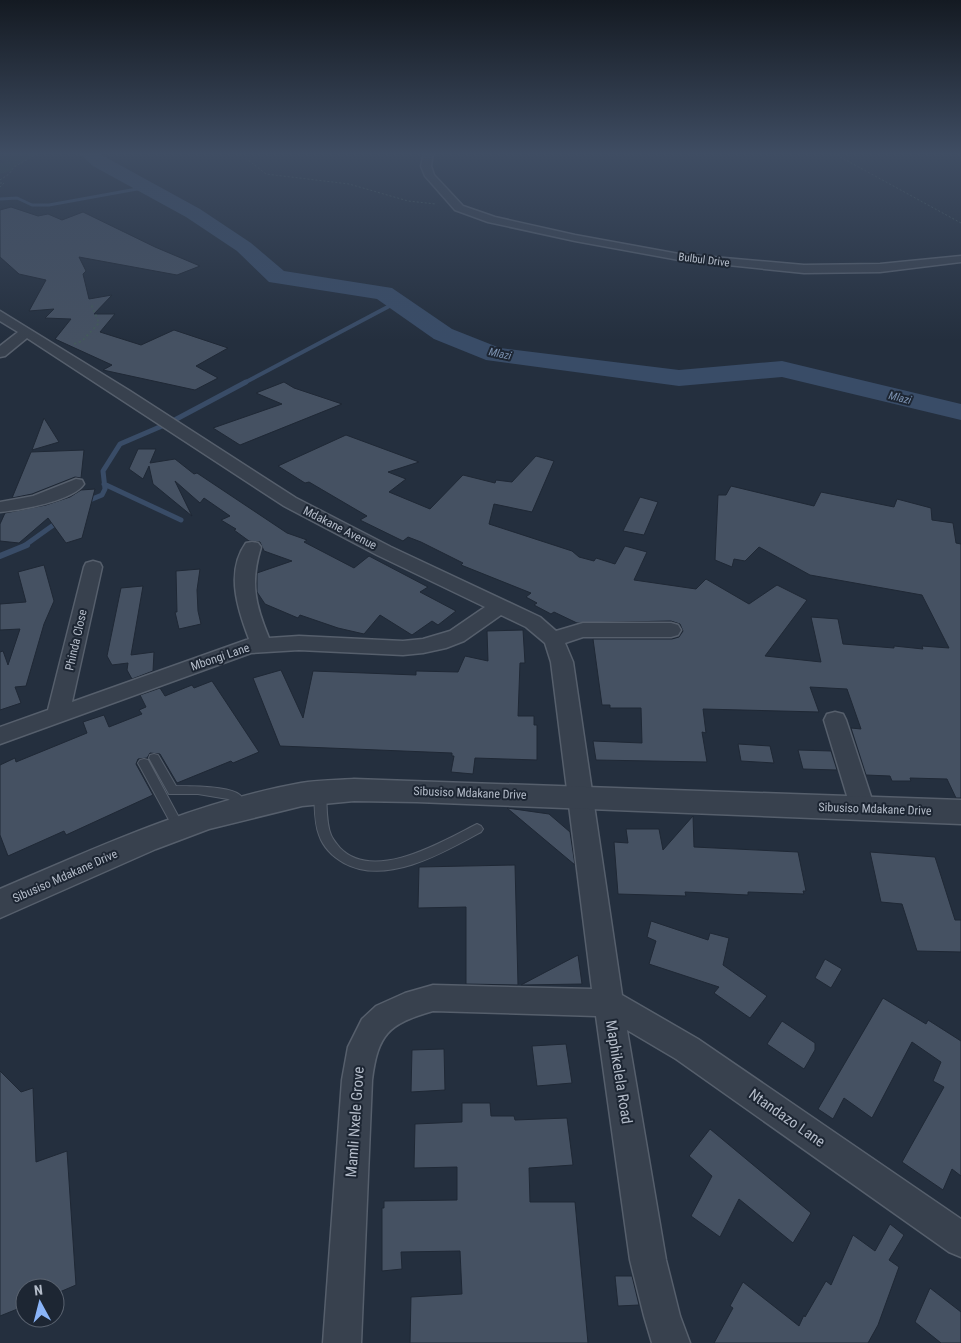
<svg xmlns="http://www.w3.org/2000/svg" width="961" height="1343" viewBox="0 0 961 1343" font-family="'Roboto Condensed',sans-serif">
	<style>
		.green { fill: #263c3f }
		.lines { fill: none; stroke-linecap: round; stroke-linejoin: round }
		.stream-far3 { stroke: #394c67; stroke-width: 3 }
		.stream-far2 { stroke: #394c67; stroke-width: 4 }
		.stream-far1 { stroke: #394c67; stroke-width: 5 }
		.stream { stroke: #394c67; stroke-width: 6 }
		.river { fill: #394c67; fill-rule: evenodd }
		.building { fill: #455162; stroke: #1f2835 }
		.service-casing { stroke: #565f6c; stroke-width: 2 }
		.minor-casing { stroke: #565f6c; stroke-width: 3 }
		.tertiary-casing { stroke: #565f6c; stroke-width: 3 }
		.path-far1 { stroke: #44595c; stroke-width: 1; stroke-dasharray: 2 2; stroke-linecap: butt }
		.path { stroke: #44595c; stroke-width: 2; stroke-dasharray: 2.5 2.5; stroke-linecap: butt }
		.service { fill: #38414e; fill-rule: evenodd }
		.minor { fill: #38414e; fill-rule: evenodd }
		.tertiary { fill: #38414e; fill-rule: evenodd }
		.labels { text-anchor: middle; dominant-baseline: central; stroke-width: 4; stroke-linejoin: round; paint-order: stroke }
		.far-street-label { font-size: 11px; fill: #b4bcc9; stroke: #1d2633 }
		.far-water-label { font-size: 11px; font-style: italic; fill: #7c92b1; stroke: #1d2633 }
		.street-label { font-size: 12px; fill: #b4bcc9; stroke: #1d2633 }
		.near-street-label { font-size: 15px; fill: #b4bcc9; stroke: #1d2633 }
	</style>
	<rect width="100%" height="100%" fill="#242f3e"/>
	<path class="green" d="M0,153H35L36,154C26,160 22,162 13,168V170L0,174V163L15,161L0,160Z"/>
	<g class="lines">
		<path class="stream-far3" d="M0,199L17,198L32,205H49L148,187"/>
		<path class="stream-far2" d="M244,383L397,302"/>
		<path class="stream-far1" d="M104,484L181,520
			M85,502L102,495L105,489L103,471L120,444L169,423L246,382
			M24,546L59,521"/>
		<path class="stream" d="M0,556L27,545"/>
		<path class="river" d="M79,153H98L200,209L251,243L284,271L392,288L452,329L500,348L679,370L782,361L961,404V420L782,377L679,386L486,360L434,339L377,299L269,282L237,251L186,217L93,166Z"/>
	</g>
	<path class="building" d="M11,207L38,216L48,214L62,220L83,212L155,247L200,266L177,275L79,257L86,271L83,274L89,299L112,295L94,314H115L100,332L141,345L174,330L228,348L196,366L218,378L195,390L103,370L112,365L55,339L71,319L45,318L54,309L29,311L46,280L19,274L0,257V210Z
		M284,382L294,388L342,404L240,445L213,428L282,404L256,393Z
		M44,418L59,442L32,450Z
		M346,435L419,462L388,472L406,479L389,492L430,509L463,475L495,483L496,480L512,482L536,456L554,461L532,512L494,504L489,524L572,551L579,557L594,561L596,558L615,564L625,546L647,552L634,580L696,589L706,579L749,604L777,585L807,600L765,656L821,662L811,617L838,619L843,644L894,648V646L923,649L922,646L949,648L922,595L810,575L759,547L745,561L734,559L732,567L715,560L718,495H726L731,486L814,506L821,492L894,507L897,499L931,508L932,520L953,523L956,543L961,544V798H956L947,779L910,778L911,781H892L890,776L866,775L851,728L861,729L847,689L810,687L819,712L703,709L706,733L702,732L707,762L596,760L593,741L642,743L641,708H610V705H602L593,639H672L679,637L683,631L680,624L671,621L577,623L554,612L551,614L534,605L537,603L526,597L531,593L461,565L463,563L421,542L408,537L403,541L360,520L367,516L309,482L305,483L278,466Z
		M138,449H156L150,463L175,459L194,474L197,473L287,533L307,540L304,542L354,568L369,556L428,587L420,592L456,611L438,625L432,621L412,635L380,615L364,634L338,628L300,615L298,618L265,604L257,592V573L292,561L264,551L260,542L249,541L234,530L236,529L221,520L230,516L204,498L200,503L175,481L192,516L153,484L149,466L143,479L129,469Z
		M84,450L81,478L75,477L32,494L12,498L31,452Z
		M95,489L82,538L66,543L48,518L19,543L0,541V524L5,513L46,505L70,497L81,490Z
		M640,497L658,502L644,535L623,531Z
		M44,565L54,601L44,624L26,686L15,687L21,703L0,710V652L3,651L8,665L20,629L0,630V604L26,602L18,572Z
		M200,569L197,590L198,611L201,624L179,629L175,612H177L176,571Z
		M143,586L131,655L154,652L153,671L132,679L127,670L128,663L112,665L107,656L121,588Z
		M523,630L525,663H520L518,716H534V725H537V760L475,758L473,774L451,772L454,756H452V753L280,746L253,678L281,670L303,718L313,671L416,675V671L458,672L465,656L488,661L487,631Z
		M212,681L259,752L233,763L231,761L177,783L160,754L150,753L147,758L138,759L136,764L153,795L66,835L64,831L8,856L0,835V765L15,758L16,762L87,733L83,722L104,715L109,727L142,714L139,710L146,707L140,695L160,688L165,696L192,685L194,688Z
		M738,744L770,746L774,763L741,761Z
		M798,750L831,751L837,770L803,769Z
		M507,808L549,814L570,832L575,865Z
		M693,816L694,847L798,852L806,891H803L804,894L748,892V895L685,892L686,896L618,894L614,842L628,843L626,829H659L663,850Z
		M870,852L935,857L955,920H961V952L917,951L902,904L881,902Z
		M515,865L518,985L466,984V907L418,908L419,867Z
		M651,921L708,940L710,933L729,938L723,965L767,996L750,1018L714,993L719,987L649,964L656,941L647,937Z
		M578,955L582,984L521,985Z
		M825,959L842,969L831,988L815,978Z
		M883,998L926,1024L928,1020L961,1041V1176L952,1169L943,1190L902,1162L944,1087L933,1081L941,1062L912,1042L872,1118L844,1098L833,1119L818,1109Z
		M782,1021L815,1043V1050L804,1069L767,1044Z
		M566,1044L572,1083L537,1086L532,1046Z
		M444,1049L445,1090L411,1092L412,1050Z
		M0,1071L21,1092L33,1088L36,1162L67,1151L76,1285L55,1294V1288H25V1306L0,1316Z
		M462,1103H490L491,1116H514L515,1120L567,1118L573,1165L529,1168L530,1202H575L588,1343H410L411,1297L462,1294L460,1251L401,1252L402,1269L382,1271V1208H384V1201L457,1200V1167L414,1168L415,1124L462,1122Z
		M710,1129L811,1213L793,1243L739,1199L720,1237L691,1216L712,1176L689,1156Z
		M890,1224L904,1235L889,1260L899,1267L878,1325L868,1343H714L733,1308L730,1306L743,1282L799,1326L804,1315L805,1317L826,1281L831,1285L853,1235L875,1251Z
		M615,1276H632L639,1305L618,1306Z
		M930,1288L961,1312V1343H941L915,1322Z"/>
	<g class="lines">
		<g class="service-casing">
			<path id="service" d="M154,754L158,755L176,786C189,786 230,786 240,795C243,798 246,805 248,809L246,812L242,814L238,812L232,801L228,799L198,794H169L149,758L150,755Z
				M144,759L148,760L183,825L185,828L183,831L179,833L175,831L138,763L140,760Z
				M320,789L324,790L326,793C327,806 326,823 331,835C333,840 337,844 340,848C373,882 440,843 473,826L477,824L481,826L483,829L481,832C443,853 386,886 344,863C333,857 323,847 319,835C314,822 315,807 314,793L316,790Z"/>
		</g>
		<g class="minor-casing">
			<path id="minor" d="M424,153H433L431,166L434,175L463,206L495,217L575,235L679,254L804,265L880,264L961,256V262L880,272L804,273L679,260L575,241L488,222L455,210L425,176L421,166Z
				M0,311L130,391L296,498L391,547L540,617L556,631L583,623H671L678,625L681,630L678,635L671,637H583L565,643L573,662L622,995L698,1039L961,1219V1257L949,1252L676,1059L627,1030L666,1260L680,1316L690,1343H652L644,1316L630,1260L596,1016L433,1011C388,1024 378,1034 372,1080L361,1343H323L342,1080L348,1047L362,1019L376,1006L405,993L433,985L592,989L551,662L545,643L526,627L501,615L464,641L446,648L423,653L403,655L299,650L251,653L0,744V727L48,710L84,567L86,563L93,561L100,563L102,567L72,702L249,639C238,610 225,572 246,543L252,542L258,543L261,547C250,583 255,604 269,638L299,636L403,641L423,639L450,631L485,607L377,555L284,506L27,338L5,356L0,357V346L18,332L0,321Z
				M76,479L82,480L84,484C73,501 20,510 0,512V502L33,496Z
				M835,712L843,714L846,720L875,809L872,816L863,819L854,816L851,809L824,720L827,714Z"/>
		</g>
		<g class="tertiary-casing">
			<path id="tertiary" d="M354,779L961,800V824L417,802L354,801L302,806L209,829L156,849L0,918V889C98,847 195,802 301,783C318,780 337,780 354,779Z"/>
		</g>
		<path class="path-far1" d="M239,153L266,174L349,184L408,201L436,204
			M627,153L629,154
			M833,153L961,223
			M0,180L9,174L14,167L35,155V153
			M0,183H4L0,187"/>
		<path class="path" d="M74,344L82,341L99,323L91,304"/>
		<use href="#service" class="service"/>
		<use href="#minor" class="minor"/>
		<use href="#tertiary" class="tertiary"/>
	</g>
	<linearGradient id="sky" x2="0" y2="1"><stop stop-color="#141a22"/><stop offset="0.45" stop-color="#3f4d63"/><stop offset="1" stop-color="#3f4d63" stop-opacity="0"/></linearGradient>
	<rect width="961" height="341" fill="url(#sky)"/>
	<g class="labels">
		<g class="far-street-label">
			<text transform="translate(704 260) rotate(7)">Bulbul Drive</text>
		</g>
		<g class="far-water-label">
			<text transform="translate(500 354) rotate(12)">Mlazi</text>
			<text transform="translate(900 398) rotate(14)">Mlazi</text>
		</g>
		<g class="street-label">
			<text transform="translate(340 528) rotate(27)">Mdakane Avenue</text>
			<text transform="translate(76 640) rotate(-77)">Phinda Close</text>
			<text transform="translate(220 657) rotate(-19)">Mbongi Lane</text>
			<text transform="translate(470 793) rotate(2)">Sibusiso Mdakane Drive</text>
			<text transform="translate(875 809) rotate(2)">Sibusiso Mdakane Drive</text>
			<text transform="translate(65 876) rotate(-24)">Sibusiso Mdakane Drive</text>
		</g>
		<g class="near-street-label">
			<text transform="translate(619 1072) rotate(81)">Maphikelela Road</text>
			<text transform="translate(787 1118) rotate(35)">Ntandazo Lane</text>
			<text transform="translate(355 1122) rotate(-86)">Mamli Nxele Grove</text>
		</g>
	</g>
	<g transform="translate(40 1303) rotate(353)"><circle r="24" fill="#1d2633" stroke="#59626f"/>
	<path d="M0-4L9 19L0 12L-9 19Z" fill="#8ab4f8"/>
	<text y="-8" font-size="14" font-weight="bold" text-anchor="middle" fill="#b4bcc9">N</text>
	</g>
</svg>
